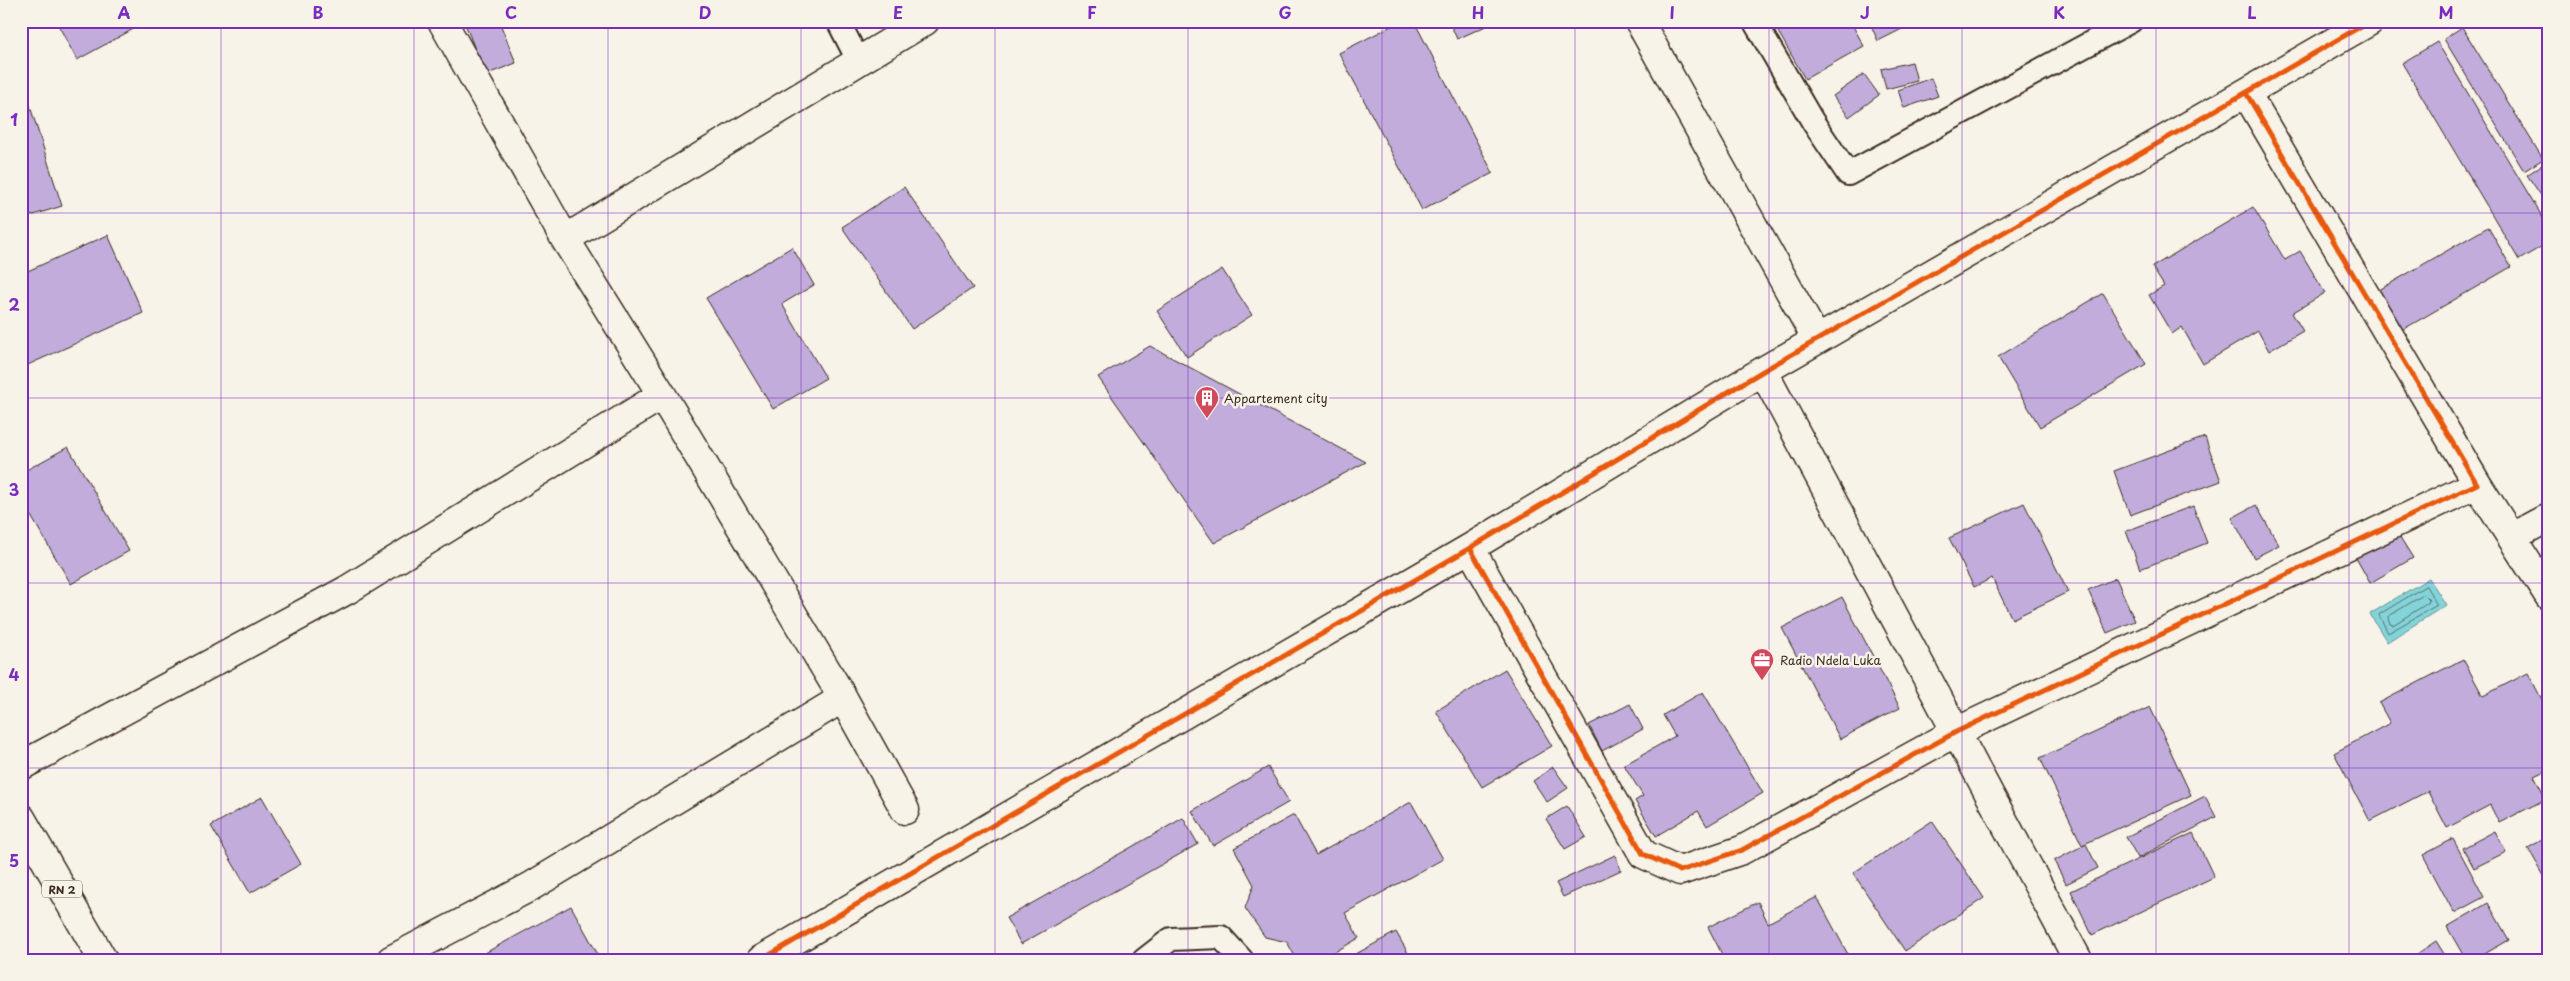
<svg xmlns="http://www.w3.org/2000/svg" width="2570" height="981" viewBox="0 0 2570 981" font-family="'Playpen Sans',sans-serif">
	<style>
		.water { fill: #83d4da; stroke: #66908f }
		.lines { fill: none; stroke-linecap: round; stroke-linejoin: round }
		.shore { stroke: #586e69; stroke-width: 1 }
		.building { fill: #c1acdc; stroke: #3b2a1e }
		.service-casing { stroke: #3b2a1e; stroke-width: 26 }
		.minor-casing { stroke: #3b2a1e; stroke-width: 31 }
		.primary-casing { stroke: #3b2a1e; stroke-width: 31 }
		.service { stroke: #f7f3e8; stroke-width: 22 }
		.minor { stroke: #f7f3e8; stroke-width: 28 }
		.primary { stroke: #f7f3e8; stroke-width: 28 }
		.cycleway-casing { stroke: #f7f3e8; stroke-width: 8 }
		.cycleway { stroke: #e8590c; stroke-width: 5 }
		.grid { fill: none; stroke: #7b2cbf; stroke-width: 1; stroke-opacity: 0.55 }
		.labels { text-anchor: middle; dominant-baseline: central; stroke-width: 5; stroke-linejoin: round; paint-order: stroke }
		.shield { fill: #f7f3e8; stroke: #73665b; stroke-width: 1 }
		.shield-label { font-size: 11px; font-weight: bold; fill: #3b2a1e }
		.poi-label { font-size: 12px; fill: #3b2a1e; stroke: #f7f3e8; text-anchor: start }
		.neatline { fill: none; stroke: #7b2cbf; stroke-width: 2 }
		.grid-label { font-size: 16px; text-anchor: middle; font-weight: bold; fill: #7b2cbf }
	</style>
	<rect width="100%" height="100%" fill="#f7f3e8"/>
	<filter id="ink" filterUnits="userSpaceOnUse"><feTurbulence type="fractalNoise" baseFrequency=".02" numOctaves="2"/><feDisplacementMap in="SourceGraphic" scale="10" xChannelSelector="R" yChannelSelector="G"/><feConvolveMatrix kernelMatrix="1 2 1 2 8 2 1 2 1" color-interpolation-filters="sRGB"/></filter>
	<g filter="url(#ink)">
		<path class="water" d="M2429,578L2446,605L2387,642L2370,614Z"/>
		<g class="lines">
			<path class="shore" d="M2426,586L2437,605L2388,633L2379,615Z
				M2424,595L2429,600L2428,603L2393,625L2390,624L2388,617Z"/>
		</g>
		<path class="building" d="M56,21H148L77,60Z
			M464,21H499L516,63L485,75Z
			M1401,21H1414L1493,173L1422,210L1339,53Z
			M1449,21H1497L1457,39Z
			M1772,21H1850L1864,46L1805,79Z
			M1869,21H1918L1878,41Z
			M2462,27L2543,159L2524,171L2444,39Z
			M2437,42L2549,228V242L2519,260L2402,63Z
			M1912,62L1917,81L1886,89L1881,69Z
			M1864,74L1879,95L1849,117L1833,96Z
			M1931,78L1938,96L1904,108L1898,90Z
			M29,103L62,206L21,219V105Z
			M2546,162L2549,167V207L2527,175Z
			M904,187L973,288L912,329L842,227Z
			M2253,207L2285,260L2300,251L2325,293L2292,313L2303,331L2269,351L2258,331L2203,364L2182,327L2172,334L2149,295L2164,286L2152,267Z
			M2488,227L2511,267L2402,330L2379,290Z
			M108,235L143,313L21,368V274Z
			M792,247L814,285L782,304L826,378L773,409L706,298Z
			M1222,269L1252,315L1187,357L1157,311Z
			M2103,293L2146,364L2040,427L1998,357Z
			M1150,346L1366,462L1214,543L1098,377Z
			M2205,437L2221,481L2130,515L2114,471Z
			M68,447L129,551L71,584L21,499V473Z
			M2024,503L2068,592L2012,619L1992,578L1974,587L1949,538Z
			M2256,505L2279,545L2254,558L2232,518Z
			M2193,506L2207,543L2140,569L2126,531Z
			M2398,534L2413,558L2370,583L2356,558Z
			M2116,578L2135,621L2107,633L2088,590Z
			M1842,597L1900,708L1840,739L1782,628Z
			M2463,659L2483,696L2528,673L2549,713V769L2534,776L2546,799L2499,823L2490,805L2447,828L2428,791L2370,821L2334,753L2390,723L2379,703Z
			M1505,669L1552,746L1482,787L1436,711Z
			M1703,692L1763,793L1707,826L1698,811L1656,836L1635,801L1643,796L1624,765L1675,736L1663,715Z
			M1630,704L1643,729L1602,751L1589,725Z
			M2150,707L2191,795L2082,845L2040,758Z
			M1268,767L1289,802L1213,846L1192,811Z
			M1553,767L1568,788L1547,802L1533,781Z
			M2205,796L2216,817L2138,858L2126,837Z
			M262,797L301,864L250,893L211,826Z
			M1411,802L1443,859L1345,913L1359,938L1321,960H1297L1287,942L1265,937L1245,908L1254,885L1234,848L1294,815L1316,855Z
			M1567,806L1586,837L1565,849L1546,819Z
			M1183,818L1198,844L1021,944L1006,918Z
			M1932,821L1984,898L1905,951L1853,873Z
			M2495,831L2506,852L2474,868L2463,848Z
			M2193,833L2214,877L2092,935L2071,891Z
			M2549,836V880L2547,881L2528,848Z
			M2453,839L2484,897L2454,913L2423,855Z
			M2086,844L2098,868L2066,884L2054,861Z
			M1615,855L1621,870L1563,897L1556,883Z
			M1817,897L1851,960H1725L1708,927L1758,902L1768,923Z
			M2488,903L2509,940L2474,960H2466L2447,927Z
			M571,906L601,960H472Z
			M1396,932L1412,960H1345Z
			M2436,941L2448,960H2408Z"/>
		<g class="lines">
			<g class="service-casing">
				<path id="service" d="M838,21L858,60
					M1754,21L1813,122L1848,174L2131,21
					M1144,960L1171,939L1221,937L1242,960"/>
			</g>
			<g class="minor-casing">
				<path id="minor" d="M442,21L565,239L662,395L843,698L905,810
					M1639,21L1817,340
					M565,239L925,21
					M1763,371L2078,960
					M2477,484L2549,596
					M2512,537L2549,517
					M1470,548L1643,854L1680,871L1742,850L1956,732L2477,484L2246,93
					M21,766L347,590L662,395
					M391,960L530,887L843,698
					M761,960L1470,548L1763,371L2370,21"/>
			</g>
			<g class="primary-casing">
				<path id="primary" d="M21,818L103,960"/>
			</g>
			<use href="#service" class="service"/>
			<use href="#minor" class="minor"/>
			<use href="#primary" class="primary"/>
			<g class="cycleway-casing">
				<path id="cycleway" d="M1470,548L1643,854L1680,871L1742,850L1956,732L2477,484L2246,93
					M761,960L1470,548L1763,371L2370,21"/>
			</g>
			<use href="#cycleway" class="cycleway"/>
		</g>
	</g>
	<path class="grid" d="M221,21V960M414,21V960M608,21V960M801,21V960M995,21V960M1188,21V960M1382,21V960M1575,21V960M1769,21V960M1962,21V960M2156,21V960M2349,21V960M21,213H2549M21,398H2549M21,583H2549M21,768H2549"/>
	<defs>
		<g id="building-pin" transform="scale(1.25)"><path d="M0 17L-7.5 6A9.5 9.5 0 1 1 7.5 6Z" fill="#d1495b" stroke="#f7f3e8"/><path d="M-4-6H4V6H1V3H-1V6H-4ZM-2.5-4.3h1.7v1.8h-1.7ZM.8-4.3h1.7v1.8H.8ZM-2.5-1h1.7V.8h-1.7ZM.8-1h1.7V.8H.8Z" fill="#fff"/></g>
		<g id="office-pin" transform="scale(1.25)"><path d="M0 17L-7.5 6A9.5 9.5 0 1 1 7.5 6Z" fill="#d1495b" stroke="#f7f3e8"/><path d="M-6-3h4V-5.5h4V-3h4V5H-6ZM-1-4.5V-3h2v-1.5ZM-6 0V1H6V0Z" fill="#fff"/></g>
	</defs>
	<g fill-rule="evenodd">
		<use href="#building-pin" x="1207" y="398"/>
		<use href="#office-pin" x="1762" y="660"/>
	</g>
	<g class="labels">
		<rect class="shield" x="42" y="880.5" width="40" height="17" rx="4"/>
		<g class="shield-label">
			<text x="62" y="889">RN 2</text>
		</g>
		<g class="poi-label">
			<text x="1224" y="398">Appartement city</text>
			<text x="1780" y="660">Radio Ndela Luka</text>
		</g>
	</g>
	<rect width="2570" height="981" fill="none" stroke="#f7f3e8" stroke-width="55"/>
	<rect x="28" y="28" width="2514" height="926" class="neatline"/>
	<g class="grid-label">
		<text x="124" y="19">A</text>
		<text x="318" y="19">B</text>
		<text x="511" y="19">C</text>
		<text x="705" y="19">D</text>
		<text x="898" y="19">E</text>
		<text x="1092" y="19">F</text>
		<text x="1285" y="19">G</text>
		<text x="1478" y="19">H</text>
		<text x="1672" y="19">I</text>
		<text x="1865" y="19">J</text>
		<text x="2059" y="19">K</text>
		<text x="2252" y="19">L</text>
		<text x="2446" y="19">M</text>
		<text x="14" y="126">1</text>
		<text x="14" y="311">2</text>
		<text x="14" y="496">3</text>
		<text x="14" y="681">4</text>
		<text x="14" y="867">5</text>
	</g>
</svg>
